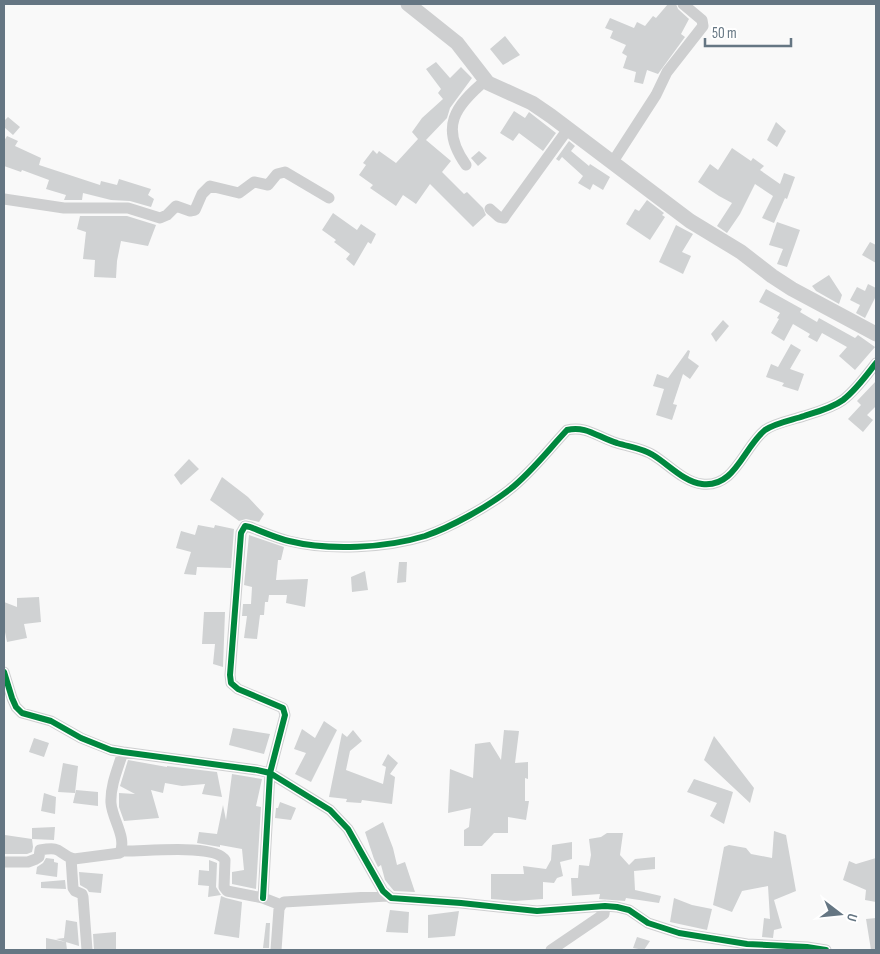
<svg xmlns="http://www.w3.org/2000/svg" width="880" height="954" viewBox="0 0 880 954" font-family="'Sofia Sans Condensed',sans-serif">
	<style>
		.building { fill: #d0d2d3 }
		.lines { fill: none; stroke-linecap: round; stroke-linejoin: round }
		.minor { stroke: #cecfd0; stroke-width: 11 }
		.tertiary { stroke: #cecfd0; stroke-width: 15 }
		.cycleway-casing { stroke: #fff; stroke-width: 9 }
		.cycleway { stroke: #00873e; stroke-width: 6 }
	</style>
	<rect width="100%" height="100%" fill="#f9f9f9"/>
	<path class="building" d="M668,4H676L678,9L689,19L681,34L685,37L658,74L647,70L643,84L634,82L636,72L623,68L627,56L622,53L626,45L610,38L613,31L605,28L610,18L634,28L637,22L645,26L653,16L656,18Z
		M505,36L520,55L503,65L490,49Z
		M436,62L450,78L461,67L472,78L450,108L447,118L426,140L451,161L442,172L464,194L467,192L483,208L486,215L473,227L430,184L416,204L403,195L396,206L370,188L373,185L359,175L366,165L363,163L373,150L377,154L379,151L396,163L418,139L412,132L422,118L443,99L438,93L441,89L426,69Z
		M514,111L525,118L529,112L556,133L543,151L519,133L513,141L500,133Z
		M8,117L20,127L13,135L4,127V121Z
		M776,122L786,131L777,147L767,140Z
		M7,136L18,141L15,146L41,158L39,165L100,185L101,181L117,185L119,179L151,189L148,195L154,199L151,207L130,201L111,200L83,193L82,200H64L66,195L46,189L49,180L22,170L21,172L4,166V141Z
		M569,141L575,146L571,151L589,166L590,164L610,177L603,190L593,184L590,190L578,183L583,176L562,157L559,161L556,159Z
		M732,148L751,161L753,158L764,166L760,170L780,184L784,173L795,177L787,199L785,198L774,223L762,218L773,196L755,184L740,214L727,233L717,226L732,203L719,196L698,182L710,164L718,170Z
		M479,151L487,158L478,166L471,158Z
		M647,200L664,213L662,215L665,217L650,240L626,224L635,209L639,211Z
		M333,213L357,230L361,224L376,234L371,244L368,242L354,266L346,259L350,254L334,242L336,240L322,230Z
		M80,216H127L156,225L148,246L121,241L117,261L116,278L94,277L95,260L83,259L86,232L77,229Z
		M777,222L800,230L787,267L777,264L783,249L769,245Z
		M676,225L693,234L682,252L691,256L683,274L659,262Z
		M870,242L876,245V263L862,255Z
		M829,275L842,295L839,304L816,291L812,286Z
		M868,284L876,288V296L865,318L856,313L860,305L850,300L857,287L865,291Z
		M766,289L802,309L800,312L817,322L819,318L855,338L858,335L875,347L855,370L839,356L847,347L822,333L817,342L808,337L810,334L793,324L784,341L771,333L779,319L777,318L780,313L759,302Z
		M723,320L729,326L716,342L711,334Z
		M791,344L801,350L790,369L804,374L798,391L782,386L784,383L766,377L771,364L778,367Z
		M688,350L690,351L688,358L699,366L690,379L683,374L673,404L677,405L672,420L656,415L664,389L653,386L657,374L668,378Z
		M876,381V406L867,415L873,420L863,432L848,419L861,405L857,401Z
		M189,459L199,469L181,485L174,475Z
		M222,477L248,497L264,514L259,522L246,519L239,521L210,500Z
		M198,525L214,528L215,525L234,529L231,568L197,567L196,575L184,574L191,552L176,548L181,531L195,535Z
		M249,535L284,547L281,560H278L276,580L308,579L305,607L286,603L287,595H269L268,602H265L264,615H260L257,639L244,638L247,616H242L243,604H251L252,587L244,585Z
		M399,562H407L406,582L397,583Z
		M365,571L368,590L352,592L351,577Z
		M39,597L41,622L24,624L27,638L7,642L4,627V602L17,607V598Z
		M204,612H225L223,667L213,664L215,644H202Z
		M324,721L337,730L311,782L295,774L306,753L294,749L302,729L315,738Z
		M233,728L270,734L264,754L229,745Z
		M353,730L362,741L350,751L346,770L383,784L386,767L382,765L388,754L398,763L390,774L395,777L392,804L362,800L361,803L346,802L347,799L329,797L342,733L347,737Z
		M504,730L519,731L515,763L528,762V779L525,778V801H529L526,820L508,817V833H494L482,846H464V830L469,827L471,808L448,813L450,769L473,778L475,744L490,742L501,760Z
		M714,736L754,788L750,803L704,760Z
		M34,738L49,743L44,757L29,752Z
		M128,760L167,767V766L217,772L222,797L202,794L205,784L182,786L165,783L163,793L151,790L159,818L124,821L119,807V793L135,794L120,786Z
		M63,763L78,766L75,793L58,792Z
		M232,774L262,779L256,806L261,807L256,889L232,884V872L244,870L242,849L220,845V847L197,843L199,832L217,834L223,805L226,820Z
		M694,779L733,792L724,824L710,816L717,803L687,792Z
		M76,790L98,792V806L73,803Z
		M44,793L56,797L55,814L41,811Z
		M280,802L296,808L291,820L275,818L276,808H278Z
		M383,822L393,848L397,865L405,862L415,892L394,891L385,880L381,865L378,867L374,859L365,832Z
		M55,827L54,840L32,839L33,847L32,852L27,854H5V835L32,839V828Z
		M774,831L786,835L796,891L774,900L782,928L774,930L773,938L762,937L764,918L770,919L768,886L742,891L732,912L713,905L724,847L729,845L746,848L751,854L772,858Z
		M607,833H623L620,855L629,865L635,859L655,857V869L634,871L635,890L661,896L659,903L626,898L625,901L599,899L600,894L572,896L571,878H578L579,865L589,866L591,855L589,839L601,837Z
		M572,842V859L560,862L563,876L557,878L554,883L543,882V899L515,901L491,899V874H524L523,866L546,869L551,860L552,845Z
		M46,858L54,859V862L58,863L57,877L36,874L37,867L43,863Z
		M876,858V902L865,900L866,890L843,880L849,861L856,864Z
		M209,860L217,863L216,887L221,895L208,897L209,886L198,885L199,870L209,871Z
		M79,872L103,874L101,893L89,892L87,889L80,885Z
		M65,880L66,889L41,888V882Z
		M221,896L226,898L242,902L239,938L214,934Z
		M674,898L692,905L712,909L707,930L670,922Z
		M390,910L409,912L408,933L386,932Z
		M459,911L455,936L428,938V915Z
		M876,918V950H871L866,919Z
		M66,920L77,922L79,946L56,939L64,938Z
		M266,923H270L269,948H263Z
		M116,932V950H94L93,934Z
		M637,937L650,941L644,950L633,948Z
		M46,938L66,942L67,950H46Z"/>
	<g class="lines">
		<path class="minor" d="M612,163L656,95L667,72L703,26L702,20L683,4
			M466,165C439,127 455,106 486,80
			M4,199L64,208H128L160,218L167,215L176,206L190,211L195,210L202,194L210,186L239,193L254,182L268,185L277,174L285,172L329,198
			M490,209L499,217L504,218L505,216L568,129
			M4,672L12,698L16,707L22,713L51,721L81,738L111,750L123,752L257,770L270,773L330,810L348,829L383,891L391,898L461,903L537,911L605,906L617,907L629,910L648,923L679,933L747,944L807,947L826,950
			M122,851C141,852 215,843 225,860L224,887L227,891L263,898L281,905
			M71,858L73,888L75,891L82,894L83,897L87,950
			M4,862H28L36,859L39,857L40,850C64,846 56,853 74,859L120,853C127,837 112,819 111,803C110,786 118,768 123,752
			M263,898L270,773L285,715L283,708L238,689L231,683L230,675L241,533L245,526L250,527C263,532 276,538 289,541C329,551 386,548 425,536C451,527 487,507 509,490C530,474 549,449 567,430C586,425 599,438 617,443C630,447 642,448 653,455C668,464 684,482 702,484C735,488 743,448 765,430C775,423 792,420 804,416C817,412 832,408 843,400C856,390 866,376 876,363
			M276,950L279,909L281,905L284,902L387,896
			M551,950L604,914L605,906"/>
		<path class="tertiary" d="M408,4L457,43L488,83L532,103L551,116L690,221L741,252L772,276L792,289L876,334"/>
		<g class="cycleway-casing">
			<path id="cycleway" d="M4,672L12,698L16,707L22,713L51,721L81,738L111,750L123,752L257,770L270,773L330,810L348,829L383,891L391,898L461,903L537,911L605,906L617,907L629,910L648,923L679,933L747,944L807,947L826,950
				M263,898L270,773L285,715L283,708L238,689L231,683L230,675L241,533L245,526L250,527C263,532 276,538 289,541C329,551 386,548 425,536C451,527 487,507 509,490C530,474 549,449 567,430C586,425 599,438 617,443C630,447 642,448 653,455C668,464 684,482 702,484C735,488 743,448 765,430C775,423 792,420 804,416C817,412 832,408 843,400C856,390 866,376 876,363"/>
		</g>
		<use href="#cycleway" class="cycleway"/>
	</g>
	<rect width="880" height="954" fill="none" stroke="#657683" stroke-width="10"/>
	<g transform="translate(840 914) rotate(106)" stroke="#ffffff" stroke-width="4" paint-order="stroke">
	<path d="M0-4L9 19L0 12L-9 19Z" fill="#657683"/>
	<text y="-8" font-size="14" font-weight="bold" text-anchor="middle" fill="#657683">U</text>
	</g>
	<path d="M705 38v8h86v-8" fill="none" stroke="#657683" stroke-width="2.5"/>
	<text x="712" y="38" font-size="15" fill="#657683" stroke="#ffffff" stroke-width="4" paint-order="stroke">50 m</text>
</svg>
